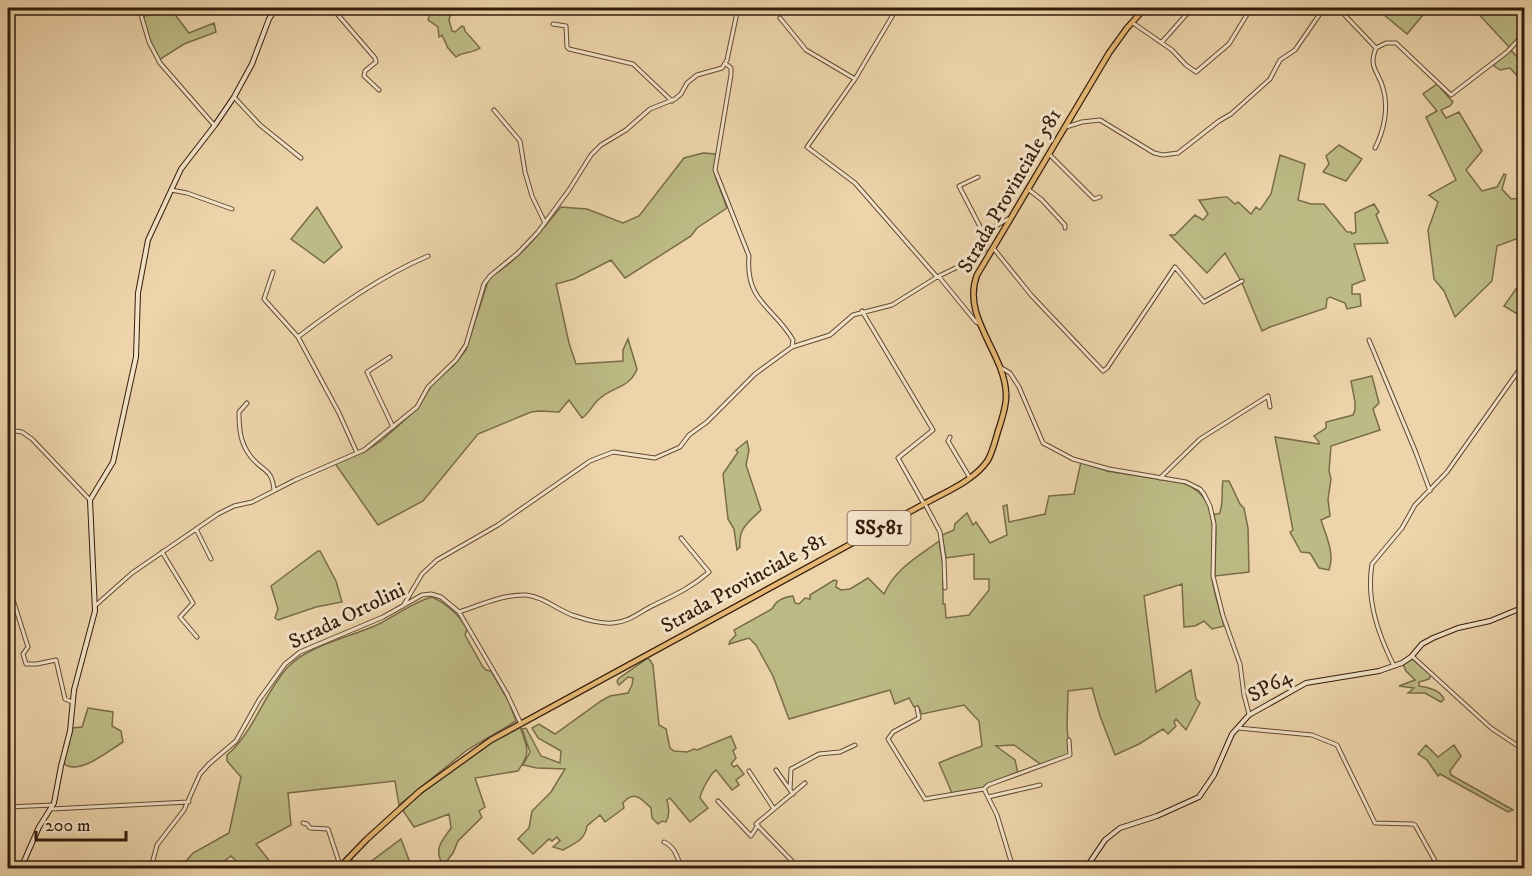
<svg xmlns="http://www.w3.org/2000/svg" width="1532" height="876" viewBox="0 0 1532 876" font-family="'IM FELL DW Pica',serif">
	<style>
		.green { fill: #bdbb85; stroke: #796c48; stroke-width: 1.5 }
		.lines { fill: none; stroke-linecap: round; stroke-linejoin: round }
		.street-casing { stroke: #634a34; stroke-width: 5 }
		.secondary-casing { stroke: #351c0c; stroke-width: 6 }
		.primary-casing { stroke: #351c0c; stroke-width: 7 }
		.street { stroke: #f3e3c8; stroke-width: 3 }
		.secondary { stroke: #f3e3c8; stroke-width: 4 }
		.primary { stroke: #e6ba75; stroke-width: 4.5 }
		.labels { text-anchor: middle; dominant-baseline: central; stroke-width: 6; stroke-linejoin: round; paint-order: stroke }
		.shield { fill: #f3e3c8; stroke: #6e5844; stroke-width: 1.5 }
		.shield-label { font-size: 20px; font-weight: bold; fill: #351c0c }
		.street-label { font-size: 21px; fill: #351c0c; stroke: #f3e3c8 }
	</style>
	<rect width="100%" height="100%" fill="#edd4aa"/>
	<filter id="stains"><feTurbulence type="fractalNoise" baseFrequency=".00333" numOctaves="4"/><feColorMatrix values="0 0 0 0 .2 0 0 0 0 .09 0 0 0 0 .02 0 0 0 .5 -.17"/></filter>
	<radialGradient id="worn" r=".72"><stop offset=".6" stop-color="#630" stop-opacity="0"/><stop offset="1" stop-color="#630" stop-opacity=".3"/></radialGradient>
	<path class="green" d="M166,8H170L189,33L214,23L216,32L184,44L159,60L147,37L142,17Z
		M447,8H452L449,20L452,31L455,32L462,26L464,27L465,31L480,48C471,54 464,51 456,57L448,48L442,35L439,37L438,27L428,20L431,11L447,10Z
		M1386,8H1445L1423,15L1407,34L1383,14L1387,10Z
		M1473,8H1524V32L1510,48Z
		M1511,50L1524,65V83L1510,68L1500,70L1493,65Z
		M1437,84L1453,102L1450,106L1441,110L1446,118L1459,112L1482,151L1466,170L1482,191L1497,187L1504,174L1506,175L1502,189L1511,199L1522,198L1519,211L1524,215V236L1497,246L1492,281L1455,317L1444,291L1434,279L1428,230L1438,202L1429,195L1456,180L1426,117L1437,111L1423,94Z
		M1339,145L1362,159L1346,181L1323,172L1329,164L1326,156Z
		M703,153L716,154L715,176L727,208L697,228L691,236L625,278L611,260L574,279L556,284L569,343L576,364L623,361V350L628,339L637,369C629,389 613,386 599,399C592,405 590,413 582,418L569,400L559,412L540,411L531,412L478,434L423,501L378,525L334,462L364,452L381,441L418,408L434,381L453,366L466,350L489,278C519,260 539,233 561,207L587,209L623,223L639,216L684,158Z
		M1280,155L1305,164L1298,200L1311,204H1324L1347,232H1351L1352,234L1356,232L1355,213L1374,204L1379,212L1376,215L1388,243L1354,244L1365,280L1352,285V294H1360L1361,306L1347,309L1345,303L1330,297L1327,299L1326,308L1270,327L1262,331L1242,283L1225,253L1207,273L1170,235H1175L1195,215L1203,220L1208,214L1199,200C1205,200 1224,196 1227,197C1230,199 1232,202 1235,204L1238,202L1251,214L1256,207L1260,210L1271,194Z
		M317,207L342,247L324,263L291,239Z
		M1518,286L1524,287V318L1504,306Z
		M1372,376L1379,403L1373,409L1380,430L1331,446L1329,471L1331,479L1328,499L1330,516L1321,520C1326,536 1335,553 1329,570L1319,568L1310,553L1301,552L1290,532L1293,530L1275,437L1319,444V442L1314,436L1326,428V422L1353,415L1355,410V402L1351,381Z
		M747,441L749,450L746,465L761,510C749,522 738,528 740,547L737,550L734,529L728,519L723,474L738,452L736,450Z
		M1081,462L1107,471L1183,483C1224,498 1211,543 1212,576C1213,592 1220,610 1224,626L1212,629L1204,621L1195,626L1184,627L1182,584L1144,596L1156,692L1191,670L1196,699L1200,703L1186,730L1176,719L1174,722L1176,726L1168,734L1163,729L1139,744L1115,755L1100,716L1092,688L1068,691L1067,729L1070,751L1068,756L1043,766L1014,745L996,746L1015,760L1018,773L983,788L952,793L939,763C955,756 967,752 982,746L979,721L964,705L922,714L918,706L914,707L909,698L895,704L890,690L789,719L773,676L756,645L749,638L729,644L730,641L736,635L734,630L772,609C776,600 784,597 793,596L795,603L799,604L805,598L810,599V595L834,580L837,581L836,587L841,590L850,589L868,578L884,594C895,569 917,557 939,541L943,564V604H945L946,618L969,615L989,590V579H974V554L946,558L942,535L954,530L955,524L967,513L973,525L976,522L990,543L1007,535L1003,506L1007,505L1009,522L1045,514L1049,496L1074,494Z
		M1223,481H1229L1240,504L1244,508L1248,528L1249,572L1215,576L1216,528L1214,514H1219C1224,506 1221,491 1223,481Z
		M318,551H320L336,581L342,602L316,607L278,620L275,618L278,609L271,586Z
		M432,597C447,604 460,616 467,629L465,635L483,667L486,670L491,671L508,700L516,721L467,750L399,805L395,781L288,793L291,825L256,844L275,868H243L231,856L215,868H180L193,853L229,833L241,777L227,761V755C253,733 264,694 287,668C308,645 351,637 379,624C397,615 413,602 432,597Z
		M644,657L650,660L653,665L659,725L666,729L670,748L674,751L687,752L694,749L697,750L731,736L736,748L733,751L736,758L731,764L734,767L737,765L744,774L736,780L739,785L732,790L716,770C711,773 701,791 700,798L708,808L690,822L670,798L667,800C669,809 670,814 666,822L662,821L658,824L652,818L651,808C641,798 634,790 623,803L624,808L605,822L600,815L587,826C585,840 575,843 563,850L553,847L560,841L557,837L552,841L549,839L533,854L518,839L529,828L532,811L551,792L565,769L537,768L523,765L530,752L522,729L526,728L541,756L560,763L561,751L538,738L532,728L539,724L555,734L601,701L610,696L628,693L632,685L633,678L628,677L619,685L617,682L618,679L645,660Z
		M1412,659L1431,675L1429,679L1419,682V686C1429,688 1439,689 1444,699L1441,702L1425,693H1408L1414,688L1399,686L1415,680L1406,671L1403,664Z
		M88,708L113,712L112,726L121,731L123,742C108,751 78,777 63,763L72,728L82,727Z
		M520,726C527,749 532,750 518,771L475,778L485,807L479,811L482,817L458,841L453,853L443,866C434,848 440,844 451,828L449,814L414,827L402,809L475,751Z
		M1426,745L1438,757L1454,745L1461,756L1450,771L1451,775L1513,810L1508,812L1440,774L1438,776L1427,760L1418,754Z
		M401,839L412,868L421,867L424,868H372L369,863Z"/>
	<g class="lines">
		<g class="street-casing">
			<path id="street" d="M139,8L149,42L160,63L214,125
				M332,8L375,58L376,62L365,71L364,76L379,90
				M897,8L855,79L807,147L855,183L937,277L940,278L976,322L980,324
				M1338,8L1376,48
				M780,18L806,50L855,79
				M1133,23L1172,50L1186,65L1196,72L1229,44L1251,8
				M553,24L566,26L567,47L569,49L633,64L672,101
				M1162,42L1192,8
				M234,97L260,125L301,158
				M494,110L520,141L525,172L532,196L545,223
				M1066,127L1082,122L1100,120L1154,153L1163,155L1178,153L1219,121L1231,114L1270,79L1280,60L1295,50L1324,8
				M1375,148C1384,131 1389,107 1383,88C1378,70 1368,68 1376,48L1386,43H1396L1451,95L1507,52L1524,34
				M1049,154L1094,199L1100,197
				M978,177L959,186L988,242
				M1028,189L1042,200L1065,225V228
				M171,190L187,193L232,209
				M994,249L1031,295L1103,371L1107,368L1175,267L1204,302L1242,281
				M273,272L264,299L298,337L339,413L357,453
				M862,311L933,430L898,458L924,504
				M298,337C339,306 381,276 428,256
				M1369,340L1416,453L1430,491
				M792,347L830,335L853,315L892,305L937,277L972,260L984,250L994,227L1008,219
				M390,357L367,372L393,427
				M1000,367L1010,373L1019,387L1043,443L1073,459L1109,469L1186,482L1200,489L1204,494L1210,506L1214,524L1213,576L1223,616L1240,664L1244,695L1249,714
				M247,403L239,412C239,429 240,443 251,457C263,472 272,468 274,490
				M8,430L22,432L32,439L90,500
				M950,437L948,441L970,478
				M1160,478L1200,439L1268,396L1270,407
				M925,504L940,532L944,560L945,588
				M196,529L211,559
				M162,552L193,603L180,617L197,637
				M8,584L28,647L23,654L26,664H37L56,660L65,699L72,702
				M96,605L132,573L218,514L234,506L252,502L295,480L364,450L417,407L428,387L456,360L466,345L484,284L490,276L518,253L538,232L569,190L591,155L601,145L626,130L650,109L675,99L681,94L687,83L697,75L722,68L727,60L738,8
				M403,606L422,574L437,560L498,525L590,461L613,452L655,458L680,447L689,435L707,422L755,374L792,347L793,340C774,307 745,302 749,256L715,170L731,75V68L726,64
				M1519,610L1524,614
				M459,612C480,605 504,594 526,595C544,597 556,609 572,615C585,619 599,624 613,623C628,622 637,614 650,607C674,595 688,590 709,572L681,538
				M1412,656L1491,728L1524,750
				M1394,666C1378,634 1366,600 1372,564L1402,528L1415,505L1447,472L1524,363
				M917,708L919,718L893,732L888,739L925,799L984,789L997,815L1013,868
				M1238,728L1312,735L1337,745L1375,823L1412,824L1415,825L1439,868
				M776,770L793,794
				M749,771L774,809
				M984,789L988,785L1070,755L1069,740
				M790,790L791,769L819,754L840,752L855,745
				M988,797L1040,785
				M718,801L751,836L758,825
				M8,807L53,805
				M51,809L189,802
				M303,823L307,824L310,828L328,829L340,865
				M664,842C674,846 679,858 680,868
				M151,868L157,845L184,810L200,774L209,764L236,741L259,700L285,664L300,652L383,617L422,595L431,594L441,597L459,612L507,694L521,724
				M351,868L352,862
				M786,868L793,862L756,824L805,783"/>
		</g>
		<g class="secondary-casing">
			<path id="secondary" d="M21,868L39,827L54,803L61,766L70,731L74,690L95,611L90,500L113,462L122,421L136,357L138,293L148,240L181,169L215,125L234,97L252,64L269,19L276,8
				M1086,868L1105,840L1120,828L1157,816L1199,797L1214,775L1232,734L1249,715L1306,683L1379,671L1402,663L1411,657L1422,644L1433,638L1458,628L1490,621L1524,607"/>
		</g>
		<g class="primary-casing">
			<path id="primary" d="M339,868L367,839L420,791L491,740L924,504C945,492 974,481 988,460C994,449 996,436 1000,425C1003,415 1007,404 1006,393C1004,352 961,317 977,275L1109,53L1127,28L1145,8"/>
		</g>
		<use href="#street" class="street"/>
		<use href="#secondary" class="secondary"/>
		<use href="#primary" class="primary"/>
	</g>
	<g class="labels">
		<rect class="shield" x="847.5" y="511" width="63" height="34" rx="4.5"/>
		<g class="shield-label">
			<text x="879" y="528">SS581</text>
		</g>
		<g class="street-label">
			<text transform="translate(1010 191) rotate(-60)">Strada Provinciale 581</text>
			<text transform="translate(744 583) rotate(-29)">Strada Provinciale 581</text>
			<text transform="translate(347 616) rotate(-26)">Strada Ortolini</text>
			<text transform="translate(1270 686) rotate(-29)">SP64</text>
		</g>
	</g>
	<rect width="1532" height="876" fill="none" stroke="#edd4aa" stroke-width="30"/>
	<rect x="9" y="9" width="1514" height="858" fill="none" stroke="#351c0c" stroke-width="3"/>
	<rect x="15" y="15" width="1502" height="846" fill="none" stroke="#351c0c" stroke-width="1.5"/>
	<path d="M36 831v9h90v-9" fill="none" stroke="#351c0c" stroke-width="3"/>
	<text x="45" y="831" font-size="18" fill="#351c0c" stroke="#f3e3c8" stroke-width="4.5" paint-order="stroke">200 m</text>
	<rect width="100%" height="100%" filter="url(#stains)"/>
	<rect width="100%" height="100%" fill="url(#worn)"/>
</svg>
